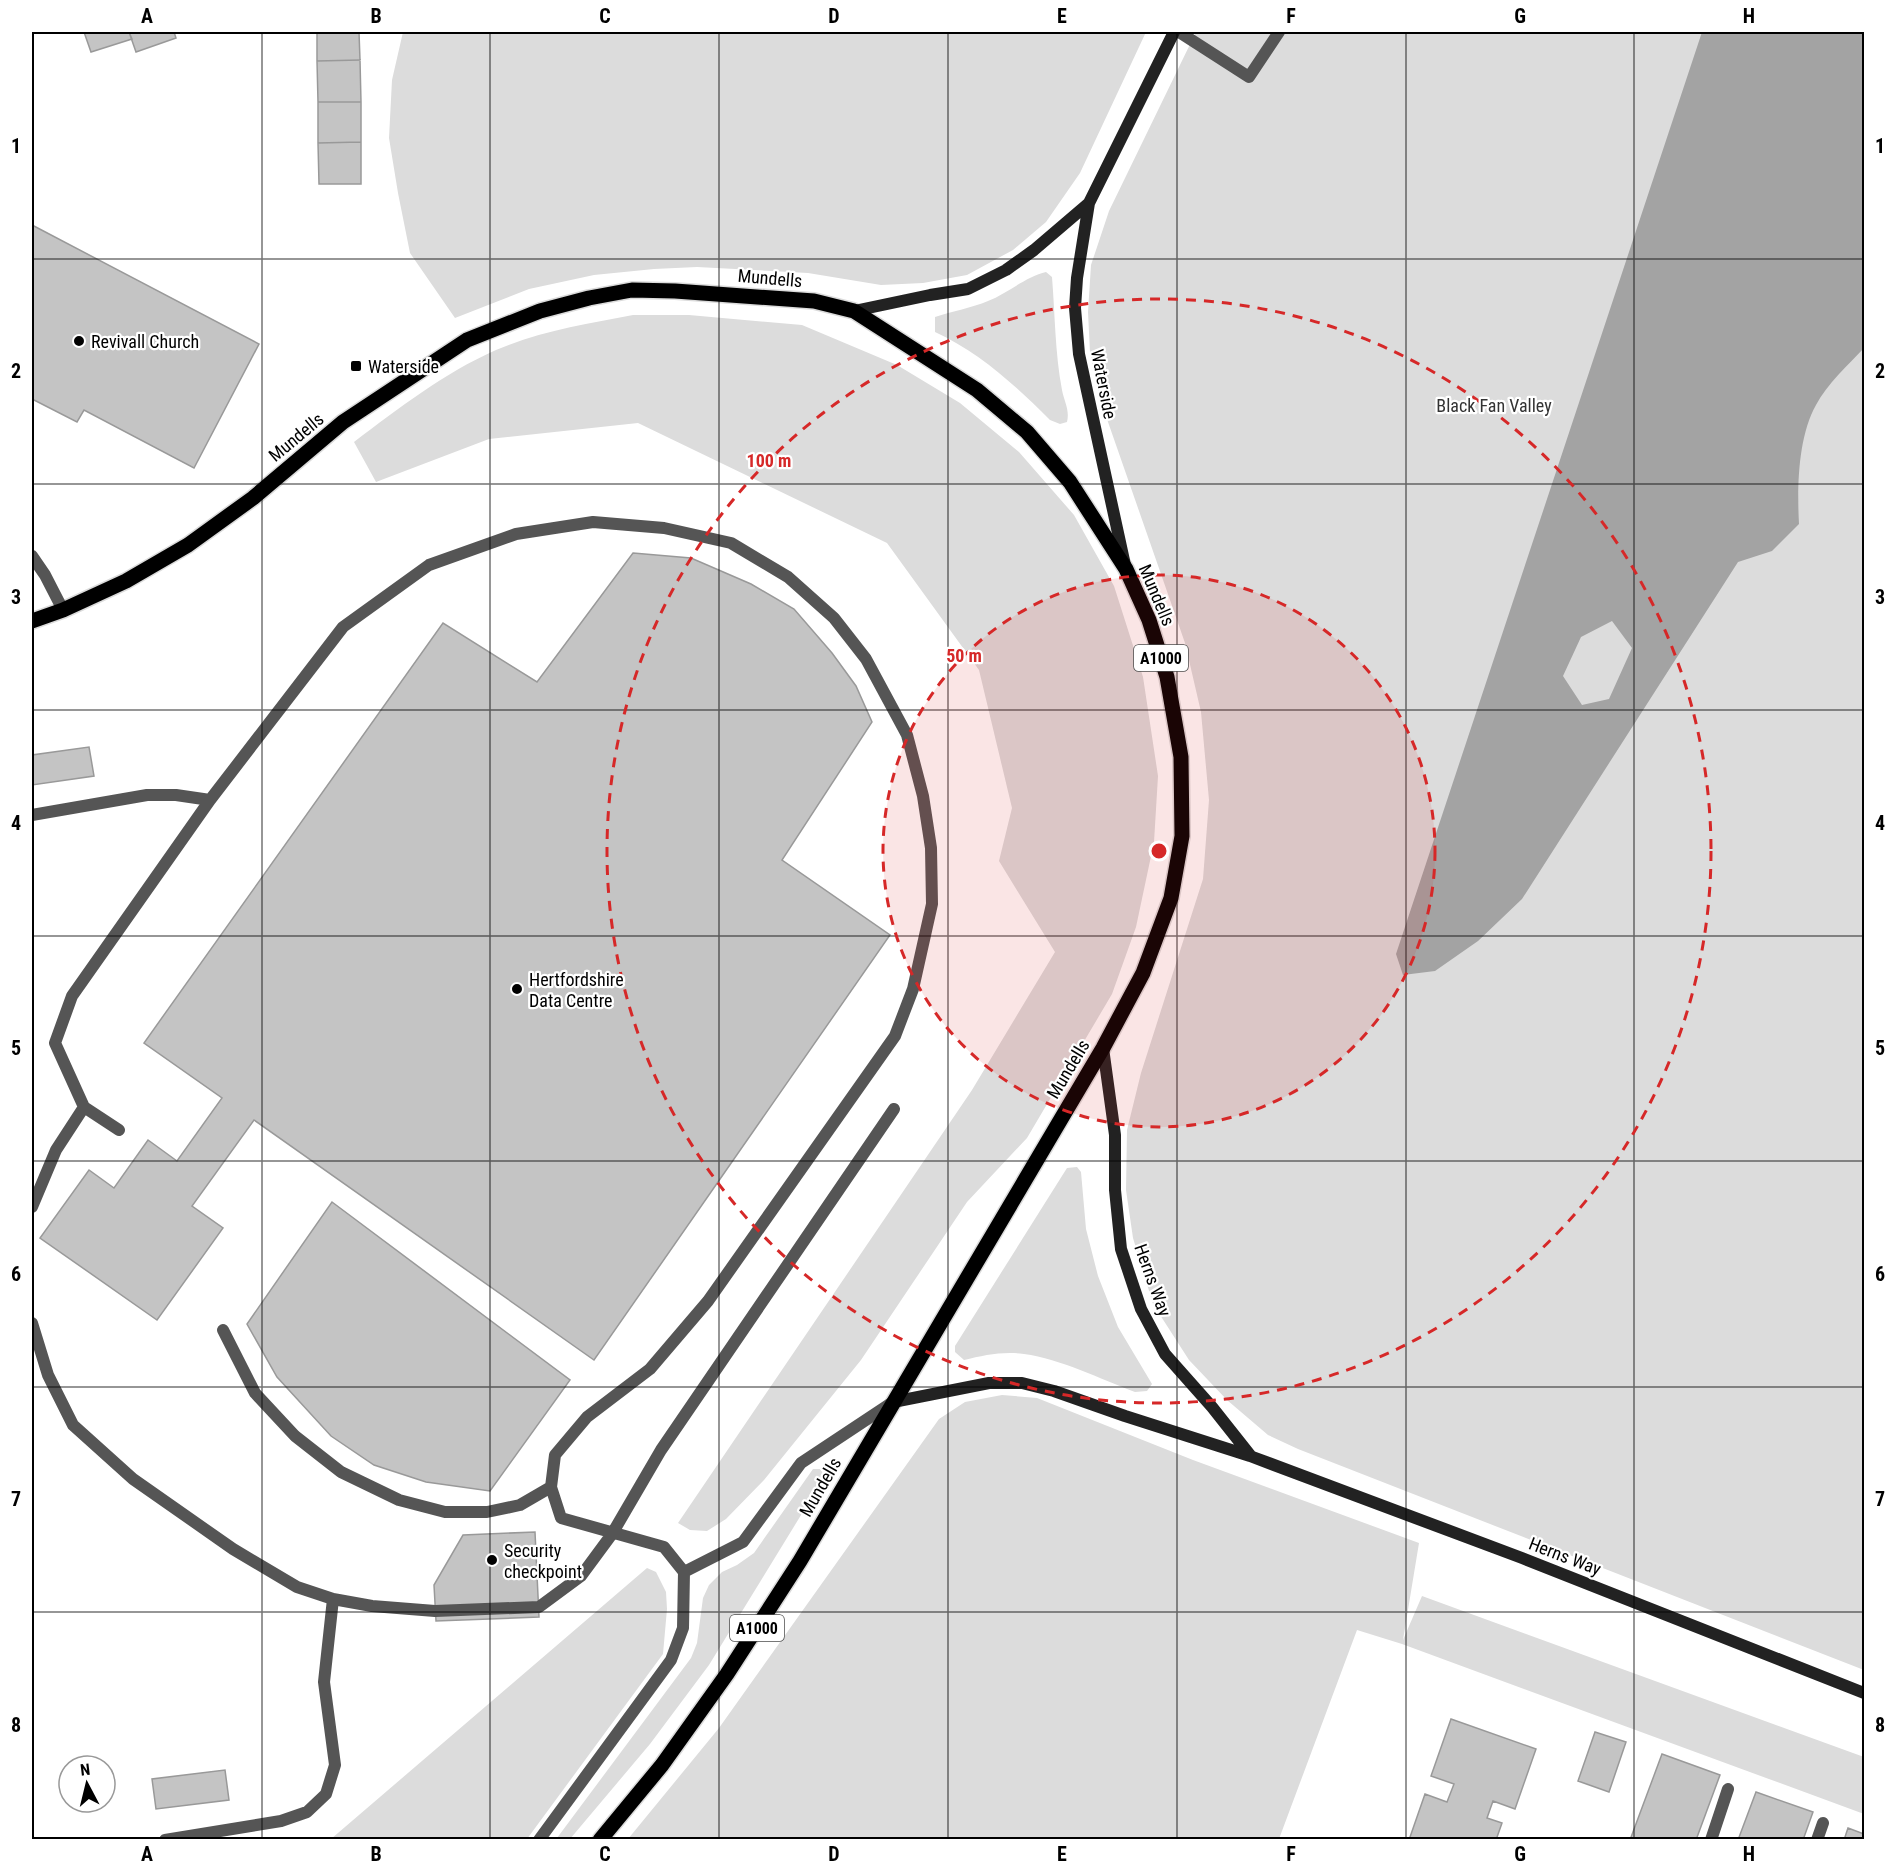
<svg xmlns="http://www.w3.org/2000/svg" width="1896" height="1871" viewBox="0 0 1896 1871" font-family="'Roboto Condensed',sans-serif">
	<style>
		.green { fill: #dcdcdc }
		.water { fill: #a3a3a3; fill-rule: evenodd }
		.building { fill: #c4c4c4; stroke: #999; stroke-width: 1.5 }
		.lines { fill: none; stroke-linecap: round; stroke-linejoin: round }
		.primary-casing { stroke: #dbdbdb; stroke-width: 18 }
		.lane { stroke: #555; stroke-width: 12 }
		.secondary { stroke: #222; stroke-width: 12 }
		.primary { stroke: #000; stroke-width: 15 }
		.grid { fill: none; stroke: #000; stroke-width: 1.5; stroke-opacity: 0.55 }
		.ring { fill: none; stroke: #d62828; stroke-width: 3; stroke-dasharray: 10 8 }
		.poi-dot { fill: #000; stroke: #fff; stroke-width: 2 }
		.labels { text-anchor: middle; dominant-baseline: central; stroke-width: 4.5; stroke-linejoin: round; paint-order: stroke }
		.shield { fill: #fff; stroke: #4c4c4c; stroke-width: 1.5 }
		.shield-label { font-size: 16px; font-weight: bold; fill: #000 }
		.street-label { font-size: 18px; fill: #000; stroke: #fff }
		.poi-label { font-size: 18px; fill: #000; stroke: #fff; text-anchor: start }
		.park-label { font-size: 18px; fill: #333; stroke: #fff }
		.centre { fill: #d62828; stroke: #fff; stroke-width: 3 }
		.ring-label { font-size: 18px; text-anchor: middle; font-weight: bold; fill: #d62828; stroke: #fff; stroke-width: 4.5; stroke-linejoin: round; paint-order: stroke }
		.neatline { fill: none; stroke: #000; stroke-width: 2 }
		.grid-label { font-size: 20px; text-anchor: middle; font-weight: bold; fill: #000 }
	</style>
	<rect width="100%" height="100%" fill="#fff"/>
	<path class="green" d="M403,32H1146L1080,173L1046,222L1013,250L967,275L923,283L881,285L808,273L697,267L654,269L594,275L529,289L455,318L410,253L398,193L389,138L392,80Z
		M1196,32H1864V1670L1298,1449L1268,1435L1227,1400L1189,1360L1153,1304L1133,1238L1126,1190L1127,1130L1141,1073L1203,879L1209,800L1201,712L1185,643L1100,399L1090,353L1088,312L1091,265L1109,211Z
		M1046,272L1052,277C1055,314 1055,353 1062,390C1064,401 1070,410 1067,422L1060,424L1050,420C1016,386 979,352 935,332V317C952,311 972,308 988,301C1008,293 1027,276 1046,272Z
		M633,315H689L802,325L897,365L960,403L1019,452L1074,515L1114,586L1143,677L1158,776L1154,842L1136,927L1112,994L1027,1138L967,1202L861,1360L764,1480L726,1519L707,1531L690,1530L678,1523L972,1090L1055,952L999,861L1012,808L979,670L887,543L638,423L489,439L376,482L354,442C399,408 444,373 496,350C540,331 587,324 633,315Z
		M1077,1167L1081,1172L1086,1229L1098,1276L1118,1327L1152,1384L1147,1391L1135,1392C1100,1379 1061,1359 1024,1354C1004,1351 984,1355 964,1360L955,1352V1346L1067,1168Z
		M1002,1395L1037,1398L1193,1460L1419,1543L1403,1640L1422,1596L1864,1757V1814L1402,1644L1357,1630L1279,1839H628L719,1728L939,1419L965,1402Z
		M813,1469H820L825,1476L709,1665L650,1744L570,1839H558L557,1838L691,1658L697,1643L703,1598L709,1585L722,1572L737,1565L754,1553Z
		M647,1568L656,1572L666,1592L667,1609L663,1654L527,1839H331Z"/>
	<path class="water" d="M1702,32H1864V348C1848,365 1827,384 1816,405C1798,437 1797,487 1799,524L1772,551L1738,562L1522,899L1478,941L1435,971L1403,975L1396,954ZM1612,621L1632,648L1609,699L1582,705L1563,676L1581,637Z"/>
	<path class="building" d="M84,32H129L132,39L91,52Z
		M129,32H174L176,38L136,52Z
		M317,32H359L360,60L317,61Z
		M360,60L361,102H318L317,61Z
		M318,102H361V142L318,143Z
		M361,142V184H319L318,143Z
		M32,225L259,344L194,468L84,410L77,422L32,399Z
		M633,553L691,558L751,584L794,609L832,653L856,686L872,722L782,860L890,935L594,1360L254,1120L192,1206L223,1228L157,1320L40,1238L89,1170L114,1188L148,1140L177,1161L222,1098L144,1043L443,623L537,682Z
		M89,747L94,776L32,785V755Z
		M332,1202L570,1380L490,1491L426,1482L374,1465L331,1436L277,1377L247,1324Z
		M535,1532L539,1617L436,1621L434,1585L463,1535Z
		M1451,1719L1536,1749L1515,1809L1493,1801L1487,1818L1502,1823L1496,1840H1409L1425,1794L1447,1802L1454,1784L1431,1776Z
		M1595,1732L1626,1742L1609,1792L1578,1781Z
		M1662,1754L1720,1775L1696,1840H1630Z
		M225,1770L229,1800L156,1809L152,1779Z
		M1756,1792L1813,1812L1803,1840H1738Z
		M1848,1828L1864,1834V1840H1844Z"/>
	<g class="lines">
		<g class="primary-casing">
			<path id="primary" d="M32,621L63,610L126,581L188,545L253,498L343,422L467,340L540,311L589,298L632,290L675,291L814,301L854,311L977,390L1027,432L1070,482L1126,569L1149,620L1167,677L1181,757L1182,836L1171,898L1143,973L1103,1048L800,1561L727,1674L662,1765L600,1840"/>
		</g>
		<path class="lane" d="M1179,32L1249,77L1279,32
			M32,556L45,575L63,610
			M32,815L147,795H176L210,800
			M84,1107L55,1043L72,996L210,800L343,627L429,565L516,534L593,522L664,528L731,543L788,577L834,618L866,659L907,735L923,796L931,848L932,904L913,989L895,1036L708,1301L650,1369L587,1417L555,1455L551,1487L561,1518L664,1547L684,1572
			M32,1207L56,1150L84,1107L119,1130
			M32,1323L48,1375L73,1425L133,1479L233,1549L297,1587L333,1599L372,1606L435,1611L539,1607L581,1576L612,1534L661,1450L894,1109
			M223,1330L255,1393L295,1436L341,1472L399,1500L445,1512H487L520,1505L551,1487
			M165,1840L281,1821L307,1812L326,1794L335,1765L324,1682L333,1599
			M539,1840L671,1660L683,1628L684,1572L743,1542L801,1463L893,1402
			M1711,1840L1728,1789
			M1817,1840L1823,1823"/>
		<path class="secondary" d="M854,311L930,295L968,289L1006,270L1034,250L1089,203
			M1125,565L1079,354L1075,308L1077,278L1089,203L1174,32
			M1103,1048L1115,1135V1190L1121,1249L1141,1309L1165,1354L1212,1407L1250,1455
			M893,1402L989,1383H1022L1054,1391L1125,1416L1250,1456L1522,1558L1864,1693"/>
		<use href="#primary" class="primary"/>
	</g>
	<path class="grid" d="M262,32V1840M490,32V1840M719,32V1840M948,32V1840M1177,32V1840M1406,32V1840M1634,32V1840M32,259H1864M32,484H1864M32,710H1864M32,936H1864M32,1161H1864M32,1387H1864M32,1612H1864"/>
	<circle cx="1159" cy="851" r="276" fill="#d62828" fill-opacity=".12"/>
	<g class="ring">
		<circle cx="1159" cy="851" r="276"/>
		<circle cx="1159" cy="851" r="552"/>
	</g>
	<g class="poi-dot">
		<circle cx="79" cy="341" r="6"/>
		<rect x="350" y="360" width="12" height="12" rx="3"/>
		<circle cx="517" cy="989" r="6"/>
		<circle cx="492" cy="1560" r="6"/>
	</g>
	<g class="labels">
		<g class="shield">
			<rect x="1134" y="645" width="54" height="26" rx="4.5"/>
			<rect x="730" y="1615" width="54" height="26" rx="4.5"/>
		</g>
		<g class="shield-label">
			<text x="1161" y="658">A1000</text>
			<text x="757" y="1628">A1000</text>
		</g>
		<g class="street-label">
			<text transform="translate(770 278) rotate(5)">Mundells</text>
			<text transform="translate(1104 384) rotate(79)">Waterside</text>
			<text transform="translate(296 437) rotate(-40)">Mundells</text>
			<text transform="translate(1157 595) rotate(67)">Mundells</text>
			<text transform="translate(1068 1069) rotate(-59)">Mundells</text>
			<text transform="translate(1153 1280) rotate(70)">Herns Way</text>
			<text transform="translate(820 1487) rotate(-60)">Mundells</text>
			<text transform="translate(1565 1556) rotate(21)">Herns Way</text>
		</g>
		<g class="poi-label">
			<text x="91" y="341">Revivall Church</text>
			<text x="368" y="366">Waterside</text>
			<text x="529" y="979">Hertfordshire<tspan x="529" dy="21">Data Centre</tspan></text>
			<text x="504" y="1550">Security<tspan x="504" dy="21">checkpoint</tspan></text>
		</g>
		<g class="park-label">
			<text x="1494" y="405">Black Fan Valley</text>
		</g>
	</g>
	<circle cx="1159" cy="851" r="9" class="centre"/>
	<g class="ring-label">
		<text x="769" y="467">100 m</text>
		<text x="964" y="662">50 m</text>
	</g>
	<rect width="1896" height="1871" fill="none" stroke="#ffffff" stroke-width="66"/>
	<g transform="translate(87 1784) rotate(353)"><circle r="28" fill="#ffffff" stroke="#999999" stroke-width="1.5"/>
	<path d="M0-4.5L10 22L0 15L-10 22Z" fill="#000000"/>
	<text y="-9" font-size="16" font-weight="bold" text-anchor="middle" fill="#000000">N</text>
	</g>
	<rect x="33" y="33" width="1830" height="1805" class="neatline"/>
	<g class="grid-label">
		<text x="147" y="23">A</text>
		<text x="376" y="23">B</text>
		<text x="605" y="23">C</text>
		<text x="834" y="23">D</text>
		<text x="1062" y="23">E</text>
		<text x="1291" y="23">F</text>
		<text x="1520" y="23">G</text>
		<text x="1749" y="23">H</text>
		<text x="16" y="153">1</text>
		<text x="1880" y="153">1</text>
		<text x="16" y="378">2</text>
		<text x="1880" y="378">2</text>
		<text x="16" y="604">3</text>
		<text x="1880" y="604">3</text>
		<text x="16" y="830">4</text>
		<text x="1880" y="830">4</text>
		<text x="16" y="1055">5</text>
		<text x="1880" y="1055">5</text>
		<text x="16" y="1281">6</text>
		<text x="1880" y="1281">6</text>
		<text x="16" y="1506">7</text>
		<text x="1880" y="1506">7</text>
		<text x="16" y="1732">8</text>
		<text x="1880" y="1732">8</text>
		<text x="147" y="1861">A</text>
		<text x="376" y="1861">B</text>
		<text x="605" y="1861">C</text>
		<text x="834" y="1861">D</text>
		<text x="1062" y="1861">E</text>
		<text x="1291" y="1861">F</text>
		<text x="1520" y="1861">G</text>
		<text x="1749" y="1861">H</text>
	</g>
</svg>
